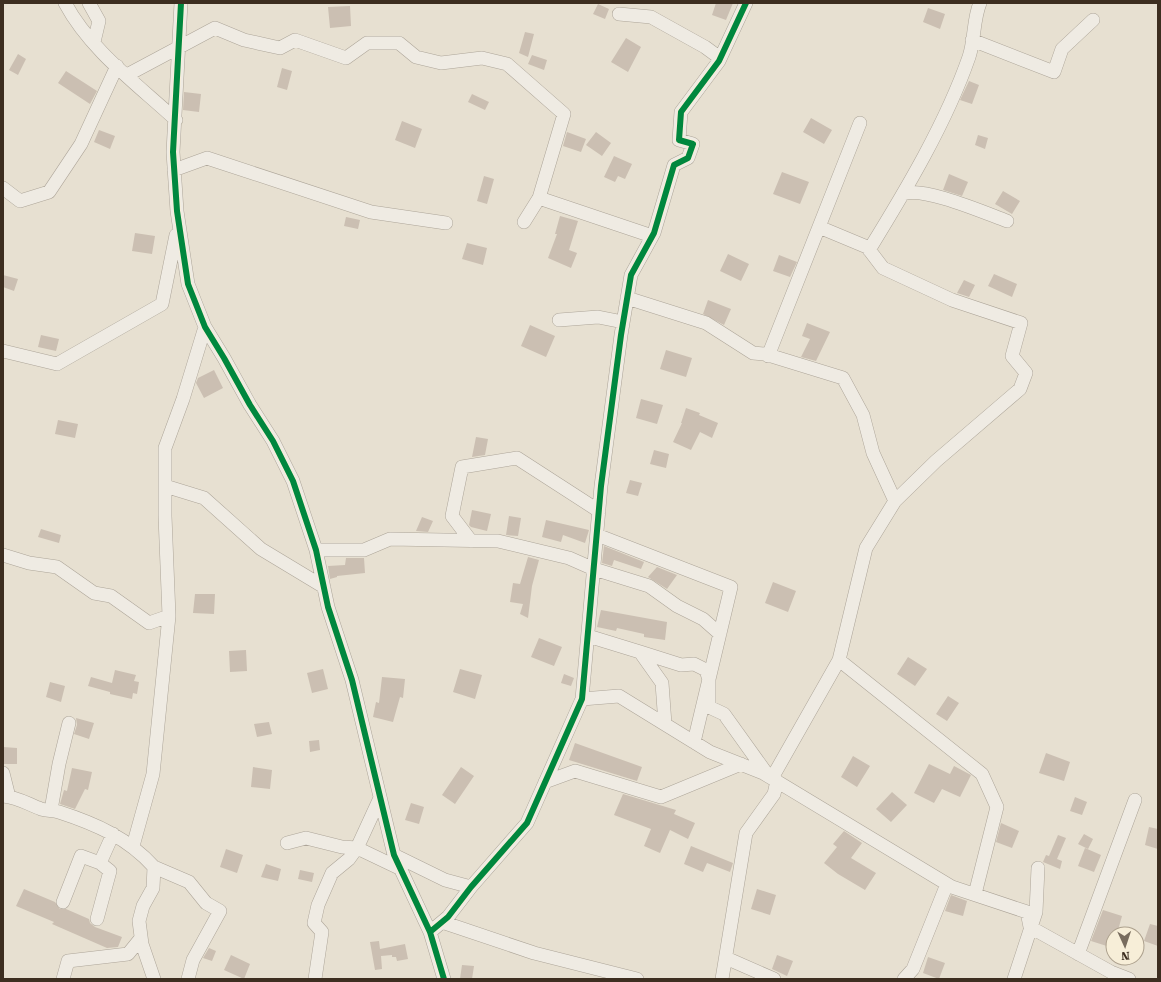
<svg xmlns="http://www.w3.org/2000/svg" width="1161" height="982" viewBox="0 0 1161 982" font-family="'Roboto Serif',serif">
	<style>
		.building { fill: #cbbfb2 }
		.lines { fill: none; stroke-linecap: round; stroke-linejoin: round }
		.minor-casing { stroke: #ada599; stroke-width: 14 }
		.minor { stroke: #efebe3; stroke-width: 13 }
		.cycleway-casing { stroke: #f7eed8; stroke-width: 8 }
		.cycleway { stroke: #00873e; stroke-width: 6 }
	</style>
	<rect width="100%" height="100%" fill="#e7e0d1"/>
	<path class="building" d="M716,3H733L726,20L712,15Z
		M598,4L609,9L605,19L593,14Z
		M350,6L351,26L330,28L328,7Z
		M928,8L945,14L940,29L923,22Z
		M525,32L534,34L528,57L519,53Z
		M626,38L641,47L628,72L611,62Z
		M18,54L26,59L18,75L9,70Z
		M532,55L547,60L544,70L528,64Z
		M282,68L292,71L287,90L277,87Z
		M66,71L97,91L90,104L58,83Z
		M969,81L979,85L972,104L960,100Z
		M184,92L201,94L199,112L183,110Z
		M472,94L489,102L485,110L468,102Z
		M811,118L832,130L824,144L803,132Z
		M402,121L422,129L415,148L395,140Z
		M99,130L115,136L110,149L94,142Z
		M567,132L586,139L581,152L563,146Z
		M596,132L611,143L602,156L586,145Z
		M978,135L988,138L985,149L975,145Z
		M614,156L632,164L625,179L618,176L615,182L604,177Z
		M782,172L809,182L800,204L773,194Z
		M949,174L968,182L962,196L943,190Z
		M484,176L494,179L487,204L477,201Z
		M1003,191L1020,201L1012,214L995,204Z
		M560,216L578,221L569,250L577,253L571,268L548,258L557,234H555Z
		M346,217L360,220L358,229L344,226Z
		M135,233L155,236L152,254L132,251Z
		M467,243L487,248L483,265L462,259Z
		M728,254L749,264L741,281L720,271Z
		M779,255L797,262L790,277L773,271Z
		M994,274L1017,284L1012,297L988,286Z
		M3,275L18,279L14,291L3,287Z
		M964,280L975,285L969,297L957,293Z
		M708,300L731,309L724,325L703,314Z
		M807,323L830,332L816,361L801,357L810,339L802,336Z
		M530,325L555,336L546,357L521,346Z
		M41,335L59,339L56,351L38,347Z
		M666,350L692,358L686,377L660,369Z
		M214,370L223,388L204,398L196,383L198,378Z
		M641,399L663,405L657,424L636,418Z
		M686,408L700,413L699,415L718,423L712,438L700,432L691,450L673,442L682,423H681Z
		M58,420L78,424L75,438L55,434Z
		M476,437L488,439L485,455L472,457Z
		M654,450L669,454L666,468L650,464Z
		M630,480L642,483L638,496L626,493Z
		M472,510L491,514L487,531L471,527L469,525Z
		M509,516L521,518L518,536L506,535Z
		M422,517L433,521L428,532L416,531Z
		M546,520L589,530L585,543L563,535L561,542L542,537Z
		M41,529L61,535L59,543L38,537Z
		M604,546L644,562L641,569L614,560L612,566L602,563Z
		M528,557L539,560L532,586L528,618L520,614L523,604L510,602L513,583L520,584Z
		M346,558H364L365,573L337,576V577L330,579L328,566L345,565Z
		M657,567L677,575L667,589L648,577Z
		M773,582L796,591L788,612L765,603Z
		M195,594H215L214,614L193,613Z
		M601,610L667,622L665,640L644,637V634L617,628L616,631L597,627Z
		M539,638L562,647L554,666L531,657Z
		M246,650L247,671L230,672L229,651Z
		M908,657L927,669L915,686L897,674Z
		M323,669L328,689L312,693L307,673Z
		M460,669L482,675L475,699L453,692Z
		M115,670L136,675L134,681L139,682L137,694L133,693L132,699L110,694V692L88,686L91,677L112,683Z
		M564,674L574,678L571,686L561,683Z
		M382,677L405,679L403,698L400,697L393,722L373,717L376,702L379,703Z
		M50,682L65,686L61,702L46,697Z
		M948,696L959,703L947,721L936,714Z
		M76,718L94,723L89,739L74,734L77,725Z
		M269,722L272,734L257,737L254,724Z
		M319,740L320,750L310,752L309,741Z
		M575,743L642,767L637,781L569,760Z
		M3,747L17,748V764H3Z
		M1046,753L1070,762L1064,781L1039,773Z
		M853,756L870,766L857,787L841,777Z
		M929,764L950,774L954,766L971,775L960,797L942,789L934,803L914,793Z
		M253,767L272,770L270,789L251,787Z
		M461,767L474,776L455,804L442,795Z
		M72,768L92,772L88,790L85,789L75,809L60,804L64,790L67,791Z
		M892,792L907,805L891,822L876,809Z
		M623,794L676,810L674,814L695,823L688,839L670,830L660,853L644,846L651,829L614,815Z
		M1075,797L1087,802L1082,815L1070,811Z
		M411,803L424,807L419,824L405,820Z
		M1001,823L1019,831L1012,848L996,842Z
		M1149,827L1158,829V849L1145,845Z
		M844,831L862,843L851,858L876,873L865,890L838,874L824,863L837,847L833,844Z
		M1084,834L1093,839L1088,849L1078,844Z
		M1058,835L1066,838L1057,859L1062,861L1060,869L1043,862L1046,855L1049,856Z
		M691,846L733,863L730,872L707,863L703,872L684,864Z
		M1085,848L1101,855L1094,872L1078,866Z
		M226,849L243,855L237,873L220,867Z
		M266,864L281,869L278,881L261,877Z
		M300,870L314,873L312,882L298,879Z
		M24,889L55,902L60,909H66L89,919L90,923L95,927L122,937L118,947L107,948L52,924L54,922L16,906Z
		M757,889L776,895L770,915L751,909Z
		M951,895L967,901L963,916L945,911Z
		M1103,910L1122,916L1117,934H1113V948L1091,941Z
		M1150,924L1158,926V946L1144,941Z
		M379,941L380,949L405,944L408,959L397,961L396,957H392V955L381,956L382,969L375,970L370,942Z
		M209,948L216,951L212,961L203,958Z
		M231,955L250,964L244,979L224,970Z
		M777,955L793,961L787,976L772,969Z
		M928,957L945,963L939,979L923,973Z
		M462,965L474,966L472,979H460Z"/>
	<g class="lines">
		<g class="minor-casing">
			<path id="minor" d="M65,3C90,50 137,84 176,120
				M89,3L99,21L94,42
				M181,3L173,152L177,211L188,284L205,327L224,358L250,405L273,441L293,481L316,550L328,607L352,680L394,855L430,932L444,979
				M619,14L651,17L705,47L720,58
				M972,40L1054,72L1062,49L1093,20
				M127,75L215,28L244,40L280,48L295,40L346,58L367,43H399L416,57L441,63L482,58L507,64L564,114L539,198L524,222
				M174,170L207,158L371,212L446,223
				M3,188L20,201L49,192L81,144L117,66
				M903,194C923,186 985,213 1007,221
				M539,198L652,236
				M869,250C906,190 946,123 969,57C975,39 973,20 980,3
				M627,298L706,323L753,353L765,354L843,378L863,415L873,453L895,501
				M559,320L598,317L623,322
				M3,351L57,364L162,304L176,235
				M768,356L860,123
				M165,486L204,498L261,549L324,587
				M597,535L731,587L694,742
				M471,541L452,516L462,467L517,458L599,511
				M316,550H364L390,539L498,541L569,558L594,569L649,586L677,606L703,619L720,634
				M3,555L29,563L57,567L94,593L111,596L149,623L169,616
				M588,636L640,652L662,683L665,724
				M640,652L681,665L694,664L706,670L709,680V707L724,714L767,774
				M839,660L982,774L997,807L975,894
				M582,699L619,696L710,752L763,773L952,887L1027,912L1030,927L1111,972L1129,979
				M3,773L9,797
				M772,778L839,660L866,548L895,501L936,461L1020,389L1026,373L1012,356L1021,323L952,300L883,268L867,247L819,227
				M545,782L575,771L661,797L741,764
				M3,796C17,797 28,804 41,809C47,811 53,810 59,812C96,824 128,838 154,867L153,888L143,906L139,921L142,944L154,979
				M380,798L357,848L401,869
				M51,810L59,764L69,723
				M287,843L306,838L342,847L357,848L349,859L332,873L318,905L314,923L322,932L315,979
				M133,846L153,774L169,616L165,516V448L183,399L205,327
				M394,855L445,880L471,887
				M154,867L189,882L206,903L220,911L193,960L188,979
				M63,902L81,856L100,863
				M97,919L110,871L100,863L113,834
				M442,922L534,953L637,979
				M430,932L448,917L471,887L527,823L582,699L601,486L621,335L631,275L654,233L674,165L688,158L693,144L679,140L681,112L719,61L746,3
				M1078,954L1135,800
				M726,958L774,979
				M63,979L68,961L128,954L141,938
				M722,979L746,833L774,794L777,781
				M904,979L913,969L947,884
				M1014,979L1036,912L1038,868"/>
		</g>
		<use href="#minor" class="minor"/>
		<g class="cycleway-casing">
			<path id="cycleway" d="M181,3L173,152L177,211L188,284L205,327L224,358L250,405L273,441L293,481L316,550L328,607L352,680L394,855L430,932L444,979
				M430,932L448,917L471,887L527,823L582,699L601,486L621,335L631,275L654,233L674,165L688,158L693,144L679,140L681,112L719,61L746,3"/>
		</g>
		<use href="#cycleway" class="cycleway"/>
	</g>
	<rect width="1161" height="982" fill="none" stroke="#3d2e20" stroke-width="8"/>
	<g transform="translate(1125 946) rotate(177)"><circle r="19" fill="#f7eed8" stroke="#ada18e"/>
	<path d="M0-3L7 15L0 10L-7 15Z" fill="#786c5e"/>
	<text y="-6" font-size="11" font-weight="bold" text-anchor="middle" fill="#3d2e20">N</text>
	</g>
</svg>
